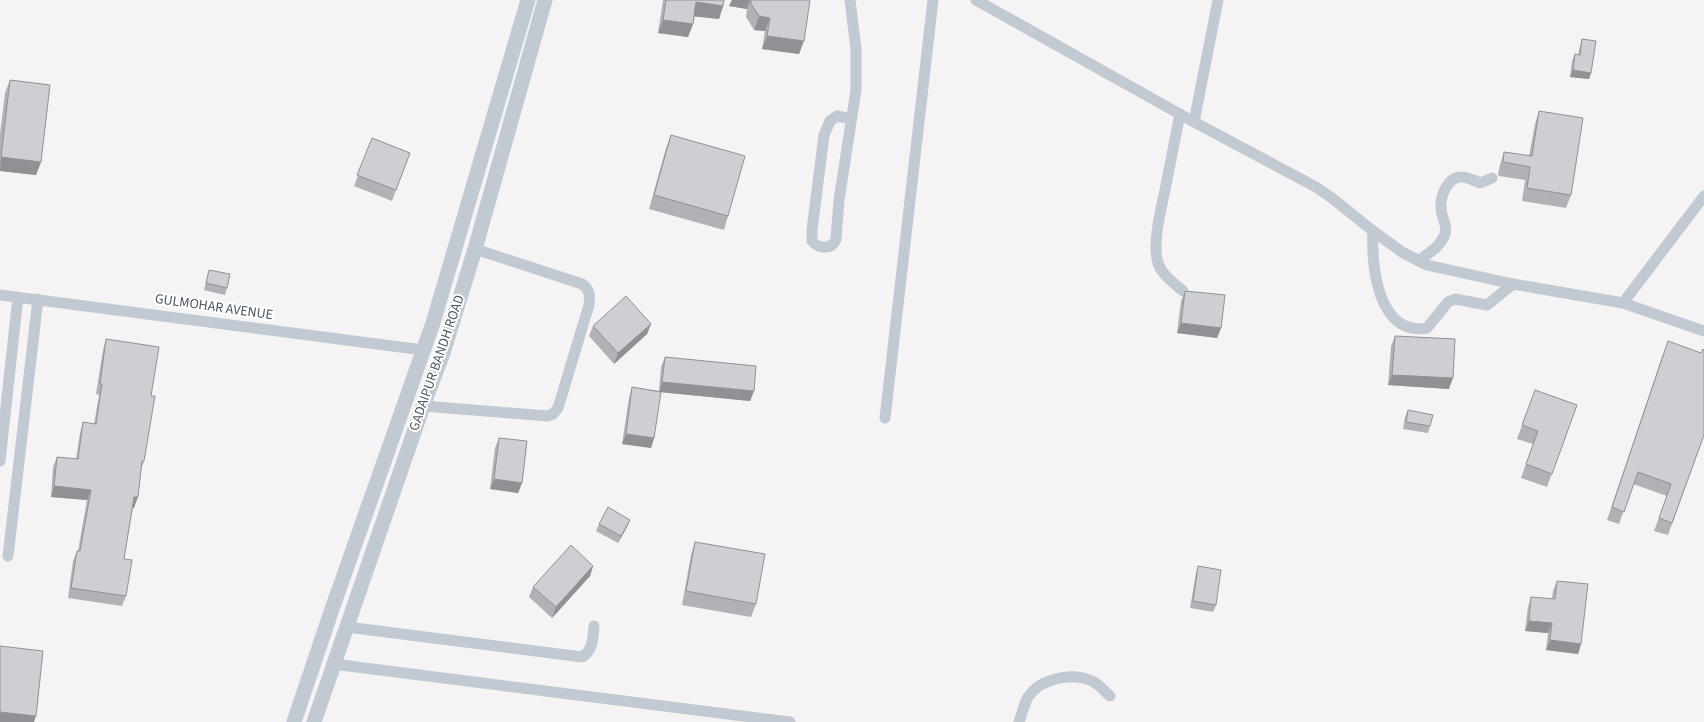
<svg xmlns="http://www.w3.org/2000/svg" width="1704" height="722" viewBox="0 0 1704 722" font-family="'Source Sans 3',sans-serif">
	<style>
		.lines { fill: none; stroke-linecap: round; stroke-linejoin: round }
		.minor { stroke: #c1cad2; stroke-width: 11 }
		.tertiary { stroke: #c1cad2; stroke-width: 15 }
		.wall { fill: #b0b2b7 }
		.shaded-wall { fill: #909195 }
		.building { fill: #cdcfd5; stroke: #909195 }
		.labels { text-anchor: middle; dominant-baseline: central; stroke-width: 4; stroke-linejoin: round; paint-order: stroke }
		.street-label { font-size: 14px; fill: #4a5661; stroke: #fff }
	</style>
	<rect width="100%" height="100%" fill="#f5f3f3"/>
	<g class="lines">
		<path class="minor" d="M850,0L856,49V90L839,200L836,239C832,250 819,249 812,241V230L824,135L830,121L837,116L851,119
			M976,0L1194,122L1316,187L1332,198L1373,231L1402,252L1427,265L1513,284L1623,303L1704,331
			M1180,114C1175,139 1170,164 1165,190C1161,209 1152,244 1158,263C1162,275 1174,283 1183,291
			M1194,122L1218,0
			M1373,231C1371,265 1378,337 1427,328L1448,302L1455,299L1487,305L1513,284
			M1418,261C1428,254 1441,246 1445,234C1448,224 1441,218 1441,208C1440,196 1448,176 1462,177C1468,177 1475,181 1480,183L1492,178
			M0,295L423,350
			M1623,303L1704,196
			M423,406L547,416L553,414L558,408L589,305C590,295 590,290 582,284L475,249
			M885,418L933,0
			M0,461L18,297
			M8,556L38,299
			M347,627L582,657C593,651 593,637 594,626
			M333,664L790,722
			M1019,722C1022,714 1024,704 1028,697C1041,678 1072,672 1092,681C1099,684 1104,691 1110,696"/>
		<path class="tertiary" d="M294,722L331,612L433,323L528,0
			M314,722L423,406L443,353L475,249L545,0"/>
	</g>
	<path class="wall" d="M663,0H724L723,6L719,19L694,16L693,24L688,37L658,33Z
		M732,0H810L799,54L762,49L765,31L754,30L746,17L747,9L729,6Z
		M1582,39L1591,73L1589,79L1570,77L1572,61L1575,54L1578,55L1580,46Z
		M10,80L41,162L36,175L0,171V134L5,93Z
		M1539,111L1571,195L1566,208L1522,201L1525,180L1499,176L1498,174L1500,165L1504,152L1529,156L1535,124Z
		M671,135L728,216L724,230L649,209L666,148Z
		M372,138L410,153L392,201L354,186Z
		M209,270L227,288L225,295L204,290Z
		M1185,291L1221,328L1217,338L1177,333L1181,301Z
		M651,324L647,334L614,364L589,336L593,326Z
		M1395,336L1449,389L1388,385L1391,346Z
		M106,339L151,396L144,461L141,470L134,508L133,507L124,559L126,596L122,606L68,598L73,561L77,551H78L87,500L51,497L53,467L57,457L76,459L80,433L83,422L94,424L99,395L96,394L103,350Z
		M1701,353L1704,435L1668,535L1654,531L1667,496L1633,484L1619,524L1607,520L1663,354Z
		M665,357L754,391L750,401L661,392L654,438L651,448L622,444L629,398L632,387L659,391L661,367Z
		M1535,390L1577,405L1547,487L1521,478L1533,444L1517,439Z
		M1408,410L1430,426L1428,433L1403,429L1405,417Z
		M499,438L522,483L518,493L490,489L495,448Z
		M630,520L627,527L618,543L596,531L599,524Z
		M695,542L756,604L751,617L682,605L691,555Z
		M593,566L590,576L552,618L529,597L533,587Z
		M1198,566L1216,605L1213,612L1190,608L1196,573Z
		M1557,581L1581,644L1578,654L1546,650L1548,633L1525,631L1528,607L1531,597L1552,599L1553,591Z"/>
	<path class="shaded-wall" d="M732,0H750L747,9L729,6Z
		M696,2L723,6L719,19L691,16Z
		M759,16L770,18L765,31L754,30Z
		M663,20L693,24L688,37L658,33Z
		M767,36L804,41L799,54L762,49Z
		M1573,70L1591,73L1589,79L1570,77Z
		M1,157L41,162L36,175L0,171Z
		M1181,323L1221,328L1217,338L1177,333Z
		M651,324L647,334L614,364L618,353Z
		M1392,375L1453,378L1449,389L1388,385Z
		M662,382L754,391L750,401L659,392Z
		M626,434L654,438L651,448L622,444Z
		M494,479L522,483L518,493L490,489Z
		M54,486L91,490L87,500L51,497Z
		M134,497H138L134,508L131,507Z
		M630,520L627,527L618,543L621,536Z
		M593,566L590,576L552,618L556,607Z
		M1529,621L1552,623L1548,633L1525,631Z
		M1550,640L1581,644L1578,654L1546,650Z
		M0,712L36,716L34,722H0Z"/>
	<path class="building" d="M666,0H724L723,6L696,2L693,24L663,20Z
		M751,0H810L804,41L767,36L770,18L759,16L751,4Z
		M1582,39L1596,41L1591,73L1573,70L1575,54L1580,55Z
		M10,80L50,85L41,162L1,157Z
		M1539,111L1583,118L1571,195L1527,188L1530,167L1504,162L1503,161L1504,152L1532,156Z
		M671,135L745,156L728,216L654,195Z
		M372,138L410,153L396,190L357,175Z
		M209,270L230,274L227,288L206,283Z
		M1185,291L1225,295L1221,328L1181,323Z
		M626,296L651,324L618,353L593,326Z
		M1395,336L1455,339L1453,378L1392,375Z
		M106,339L159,347L151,396H155L144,461H142L138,497H134L124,559L132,560L126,596L71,588L77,551H80L91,490L54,486L57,457L78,459L83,422L96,424L102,384H100Z
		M1668,341L1701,353L1703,349L1704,350V435L1672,523L1659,518L1671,484L1638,472L1624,512L1612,507Z
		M665,357L756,366L754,391L662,382Z
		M632,387L661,392L654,438L626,434Z
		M1535,390L1577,405L1552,474L1526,464L1538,431L1522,425Z
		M1408,410L1433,415L1430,426L1406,422Z
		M499,438L527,441L522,483L494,479Z
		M608,507L630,520L621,536L599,524Z
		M695,542L765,554L756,604L686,591Z
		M571,545L593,566L556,607L533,587Z
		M1198,566L1221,570L1216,605L1193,601Z
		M1557,581L1588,584L1581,644L1550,640L1552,623L1529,621L1531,597L1555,599Z
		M0,646L43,651L36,716L0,712Z"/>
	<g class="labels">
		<g class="street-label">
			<text transform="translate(214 307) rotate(8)">GULMOHAR AVENUE</text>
			<text transform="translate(437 363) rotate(-71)">GADAIPUR BANDH ROAD</text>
		</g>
	</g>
</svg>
